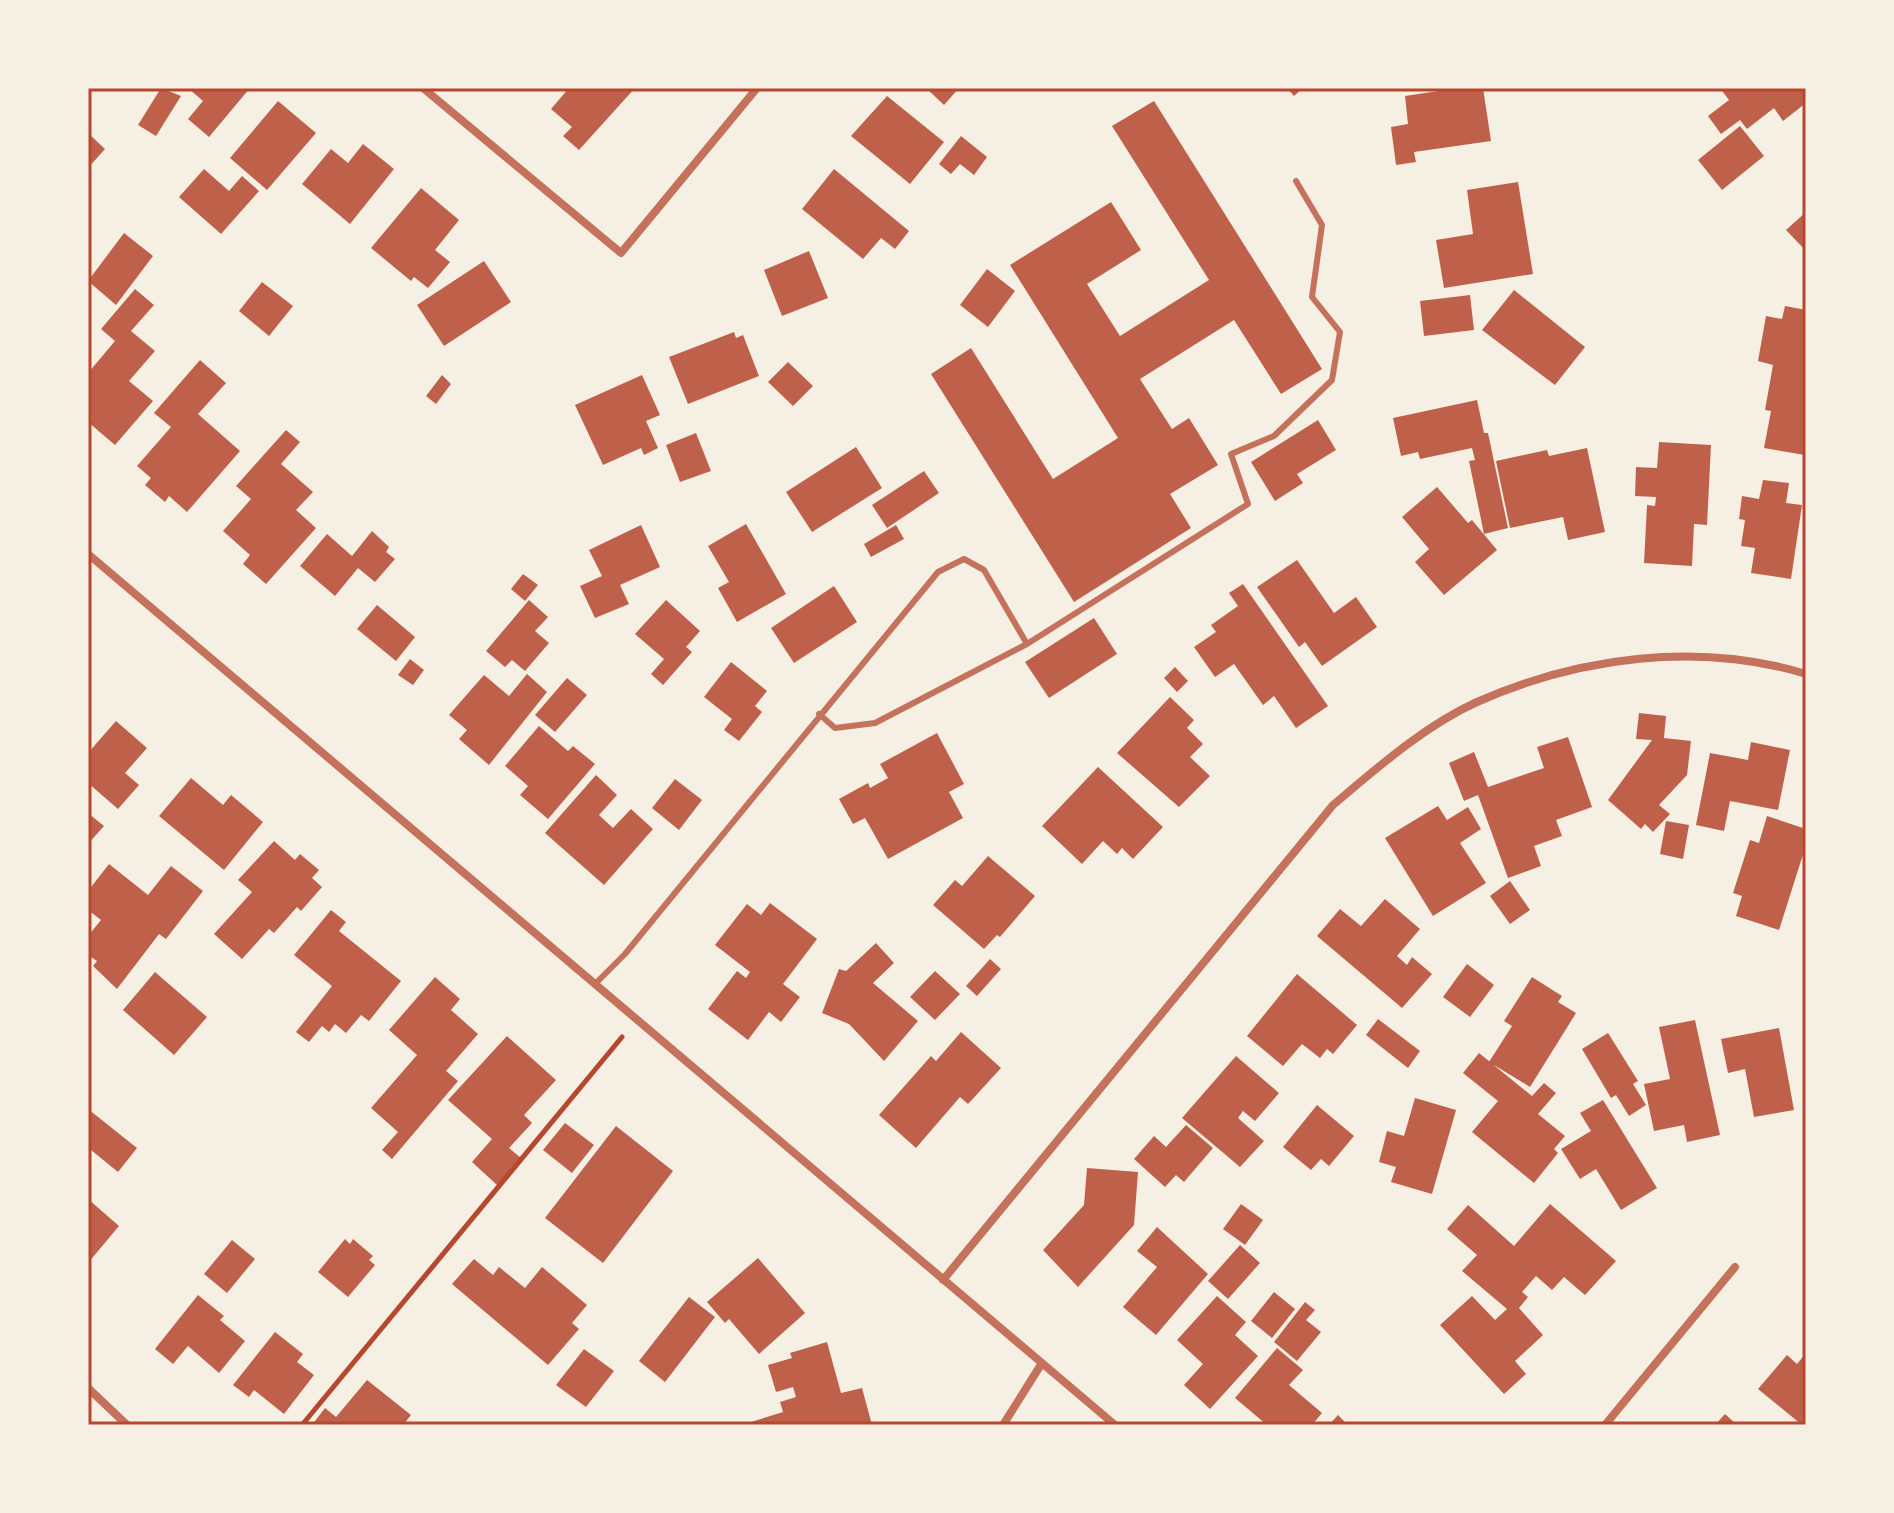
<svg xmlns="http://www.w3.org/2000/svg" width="1894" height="1513" viewBox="0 0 1894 1513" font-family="Quicksand,sans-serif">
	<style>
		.building { fill: #bf614a }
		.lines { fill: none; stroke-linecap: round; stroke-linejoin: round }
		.path { stroke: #b5482f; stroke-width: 5 }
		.service { stroke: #c5725c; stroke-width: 6 }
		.minor { stroke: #c5725c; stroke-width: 8 }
		.neatline { fill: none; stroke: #b5482f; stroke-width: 3 }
	</style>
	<rect width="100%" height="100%" fill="#f6efe4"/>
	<path class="building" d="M161,88L181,96L156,136L138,125Z
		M188,88H250L209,137L188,119L203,101Z
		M569,88H635L579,150L563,136L572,127L551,109Z
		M926,88H959L944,105Z
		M1287,88H1303L1294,96Z
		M1459,88H1483L1491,141L1414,152L1416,162L1396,165L1391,127L1408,124L1405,96Z
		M1720,88H1806V103L1783,121L1774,108L1747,129L1740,120L1721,134L1708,116L1729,100Z
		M887,96L944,142L910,184L851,136Z
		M278,101L316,133L267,190L230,158Z
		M1154,101L1322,369L1281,394L1234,320L1140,379L1172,429L1189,418L1218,465L1170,494L1191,528L1074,602L931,374L971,348L1053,479L1118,438L1010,265L1111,202L1141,250L1087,284L1120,336L1209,280L1112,126Z
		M1740,126L1764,156L1722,190L1698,160Z
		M88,133L105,149L88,168Z
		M961,136L987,157L974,175L960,164L951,174L939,164Z
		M363,144L394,169L350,224L302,184L331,149L348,163Z
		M204,169L229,191L242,176L259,191L221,234L179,197Z
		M834,169L909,231L895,249L881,238L863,259L802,209Z
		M1518,182L1533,274L1444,288L1436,240L1473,234L1467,190Z
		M421,188L459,220L435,250L450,262L428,288L414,277L411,281L371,248Z
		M1806,212V251L1786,230Z
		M124,233L153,256L116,305L88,281Z
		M809,251L828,298L782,316L764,270Z
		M484,261L511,302L444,346L417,305Z
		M987,269L1015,291L988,327L960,305Z
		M262,282L293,306L269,336L239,311Z
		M135,289L154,305L131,331L155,351L129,381L153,401L115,445L88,422L92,418L88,414V373L115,341L101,329Z
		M1514,290L1585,347L1555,385L1482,330Z
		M1470,295L1474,330L1424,336L1420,301Z
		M1785,306L1806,310L1805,455L1764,448L1771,411L1765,410L1773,365L1758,361L1766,316L1782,319Z
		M734,332L736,338L743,335L759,376L688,404L669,357Z
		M200,360L226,383L198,414L240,451L187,512L169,496L165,502L145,485L151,478L137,466L171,427L154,413Z
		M788,362L813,386L793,406L768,382Z
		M442,375L451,384L436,404L426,396Z
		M642,375L660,415L646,421L658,448L644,455L641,448L603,465L575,405Z
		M1477,400L1484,433H1488L1508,528L1484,534L1469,461L1475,460L1472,448L1420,459L1418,452L1401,456L1393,418Z
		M1318,420L1336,450L1297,474L1303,483L1275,501L1251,462Z
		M286,430L300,442L281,464L313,492L296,510L316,528L266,584L243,564L250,555L223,531L251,499L236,486Z
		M696,433L711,471L680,482L666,445Z
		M1659,442L1711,445L1707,525L1694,524L1692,566L1644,563L1647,505L1655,506L1656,497L1635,496L1636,467L1657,468Z
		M856,447L882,488L812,532L786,492Z
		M1587,448L1605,532L1568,540L1563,517L1510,528L1496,461L1547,450L1549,456Z
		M924,471L939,493L887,528L872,505Z
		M1763,480L1789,483L1786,503L1802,505L1791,579L1751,573L1755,548L1741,546L1745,520L1739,519L1742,496L1759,499Z
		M1437,487L1468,523L1472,520L1497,550L1444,595L1415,562L1429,549L1402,517Z
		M746,524L786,594L737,622L718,588L729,582L708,546Z
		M641,525L660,567L620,585L629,604L595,618L580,586L602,576L589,550Z
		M896,525L904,539L871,557L864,544Z
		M372,531L389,547L386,552L395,559L375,582L358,568L335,596L300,566L327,534L352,556Z
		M1297,560L1334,613L1356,597L1377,627L1322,666L1305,642L1299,647L1257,587Z
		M523,574L538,585L525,601L511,589Z
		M1243,584L1328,706L1296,728L1274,696L1263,705L1234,664L1215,677L1194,647L1216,632L1211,625L1238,606L1229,593Z
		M834,586L857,622L794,663L771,628Z
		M529,600L548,617L535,631L549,643L525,671L512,660L505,667L486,651Z
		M666,600L700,631L686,647L692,652L663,685L651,674L664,659L635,634Z
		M377,605L415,637L396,661L357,629Z
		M1094,618L1117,654L1049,698L1025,662Z
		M410,659L424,670L413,685L398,675Z
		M731,662L767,691L755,706L762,712L739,741L724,730L732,719L704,697Z
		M1175,667L1188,681L1177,692L1164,678Z
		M527,674L547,692L489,765L459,739L467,730L449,715L484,675L509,696Z
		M567,678L587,695L555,732L535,715Z
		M1170,697L1194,720L1187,728L1203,744L1190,757L1210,776L1179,807L1117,753Z
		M1639,713L1666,716L1664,738L1691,741L1687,775L1659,805L1670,814L1653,832L1645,824L1641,829L1608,800L1652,740L1636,739Z
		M116,721L147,748L125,773L139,785L118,809L88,783V753Z
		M539,726L568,751L573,746L595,764L548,819L520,795L528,786L505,766Z
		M937,733L964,784L949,792L963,818L888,859L865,818L853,824L839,799L868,783L870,788L888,778L880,764Z
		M1568,737L1592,807L1556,820L1562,836L1534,846L1541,866L1508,878L1478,795L1464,801L1449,763L1474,752L1488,787L1544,768L1537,747Z
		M1751,742L1790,750L1778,810L1730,801L1724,831L1696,825L1710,753L1748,760Z
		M1098,767L1163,827L1133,859L1122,848L1117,854L1103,841L1082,864L1042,826Z
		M596,775L617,795L599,815L613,828L631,809L653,829L604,885L545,833Z
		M191,778L223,805L231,795L263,822L224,870L159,816Z
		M675,779L702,800L679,830L652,808Z
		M1438,806L1447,820L1468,807L1481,829L1460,843L1486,883L1433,916L1385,838Z
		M88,813L104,826L88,844Z
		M1767,816L1803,828L1806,823V845L1779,930L1736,916L1742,896L1733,893L1750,840L1759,843Z
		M1666,821L1689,825L1683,859L1660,854Z
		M274,841L295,860L300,854L319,870L312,878L322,887L301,911L297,907L274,933L269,929L242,959L214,934L252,892L238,880Z
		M988,856L1035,896L1000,937L997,935L984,949L933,905L955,880L962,886Z
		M109,864L148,895L171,866L203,891L166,939L159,934L117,989L93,966L97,961L88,955V936L101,920L88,910V891Z
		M1510,881L1530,910L1510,924L1490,896Z
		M1385,899L1420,929L1397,956L1407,965L1412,957L1432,974L1402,1008L1317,936L1340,909L1361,926Z
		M770,903L817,939L783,984L800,997L781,1022L769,1012L748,1040L708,1009L737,971L746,978L750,972L715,945L747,904L761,915Z
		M331,910L346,922L339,931L401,981L369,1021L361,1015L346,1033L335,1024L329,1032L322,1026L309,1042L296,1032L332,986L294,955Z
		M876,943L894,963L873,983L918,1021L884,1061L849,1024L822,1013L839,969L846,971Z
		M990,959L1001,969L977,996L966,986Z
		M1467,964L1494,985L1470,1017L1443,997Z
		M935,971L960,994L935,1020L910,997Z
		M155,972L207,1017L174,1055L123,1010Z
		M1297,974L1357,1025L1333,1054L1327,1049L1320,1058L1302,1044L1283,1066L1247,1036Z
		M435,977L460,999L451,1010L478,1034L446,1071L458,1081L392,1159L382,1150L398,1132L371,1108L417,1055L389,1030Z
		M1532,977L1562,996L1558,1002L1576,1013L1530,1087L1489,1062L1512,1026L1504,1021Z
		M1378,1019L1420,1051L1408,1068L1366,1035Z
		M1695,1020L1720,1135L1687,1142L1684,1125L1654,1131L1644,1084L1670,1079L1659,1027Z
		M1779,1028L1794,1110L1754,1117L1745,1069L1728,1073L1721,1039Z
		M961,1032L1001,1068L968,1104L960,1097L916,1148L879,1115L931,1056L936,1061Z
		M1608,1033L1638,1081L1633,1084L1646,1105L1629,1116L1616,1095L1611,1098L1582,1049Z
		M507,1036L556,1080L524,1115L532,1123L509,1148L521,1158L497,1185L472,1162L492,1139L448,1100Z
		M1479,1053L1532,1096L1544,1083L1556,1093L1538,1114L1565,1136L1554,1149L1558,1153L1534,1183L1472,1132L1498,1101L1463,1073Z
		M1236,1056L1279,1093L1255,1121L1243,1111L1238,1118L1264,1141L1240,1167L1182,1118Z
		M1415,1098L1456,1110L1432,1194L1391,1182L1396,1167L1379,1162L1387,1131L1404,1136Z
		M1603,1100L1657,1188L1621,1210L1596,1169L1580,1179L1561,1149L1591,1131L1580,1113Z
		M1317,1105L1354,1136L1329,1166L1321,1159L1311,1170L1283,1147Z
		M88,1109L137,1148L118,1172L91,1150L88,1153Z
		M565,1123L594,1145L572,1173L543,1150Z
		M1186,1125L1213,1148L1184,1182L1176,1175L1165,1187L1134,1159L1154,1136L1166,1147Z
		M616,1126L673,1171L603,1263L545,1218Z
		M1087,1168L1138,1172L1134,1225L1078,1287L1043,1250L1084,1205Z
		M88,1199L119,1226L88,1263Z
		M1241,1204L1263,1220L1245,1245L1223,1229Z
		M1550,1204L1616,1261L1585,1295L1564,1277L1552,1290L1536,1276L1522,1292L1528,1297L1519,1308L1543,1335L1515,1361L1526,1374L1504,1394L1440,1325L1472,1296L1495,1320L1507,1309L1462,1271L1477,1255L1447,1229L1468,1205L1514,1246Z
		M1157,1227L1208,1274L1156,1335L1123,1307L1157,1267L1137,1251Z
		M345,1239L350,1244L353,1239L373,1256L369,1260L375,1265L348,1297L318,1272Z
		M232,1240L255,1259L227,1293L204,1274Z
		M1240,1245L1260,1263L1228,1299L1208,1281Z
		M758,1258L805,1313L759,1354L729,1319L725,1323L707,1302Z
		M474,1259L493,1275L499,1267L525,1288L542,1267L587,1305L572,1323L579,1329L548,1365L452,1284Z
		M1274,1292L1295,1309L1272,1338L1251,1321Z
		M198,1295L224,1316L220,1320L245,1341L219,1373L188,1346L173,1364L155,1349Z
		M1217,1296L1246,1322L1235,1335L1258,1356L1210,1409L1184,1385L1203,1364L1177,1340Z
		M689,1297L715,1317L665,1382L639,1361Z
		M1305,1302L1315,1310L1306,1320L1321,1332L1297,1361L1274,1342Z
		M275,1332L303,1354L297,1362L314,1375L284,1414L254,1390L249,1397L233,1385Z
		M827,1342L841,1393L862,1388L872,1425H741L783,1412L780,1402L796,1397L793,1387L776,1392L768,1365L792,1358L790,1353Z
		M1277,1348L1303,1370L1289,1385L1322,1413L1312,1425H1267L1235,1398Z
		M584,1349L614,1371L586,1407L556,1385Z
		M1806,1353V1425H1802L1758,1389L1787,1355L1797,1364Z
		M367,1380L411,1415L403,1425H312L325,1408L336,1417Z
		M1725,1414L1737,1425H1715Z
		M1338,1415L1348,1425H1329Z"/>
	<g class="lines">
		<path class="path" d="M302,1425L622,1037"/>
		<path class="service" d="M819,714L835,728L875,723L1027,644L1248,504L1231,454L1274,436L1332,380L1340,332L1312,297L1322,225L1296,181
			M595,984L625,954L938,572L964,559L984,570L1027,644"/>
		<path class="minor" d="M423,88L621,253L757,88
			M88,554L1115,1425
			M943,1280L1333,805C1377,768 1424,726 1477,702C1578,657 1699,641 1806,674
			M88,1388L127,1425
			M1003,1425L1042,1363
			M1605,1425L1735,1267"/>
	</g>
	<rect width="1894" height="1513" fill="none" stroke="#f6efe4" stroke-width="180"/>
	<rect x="90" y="90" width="1714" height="1333" class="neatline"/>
</svg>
